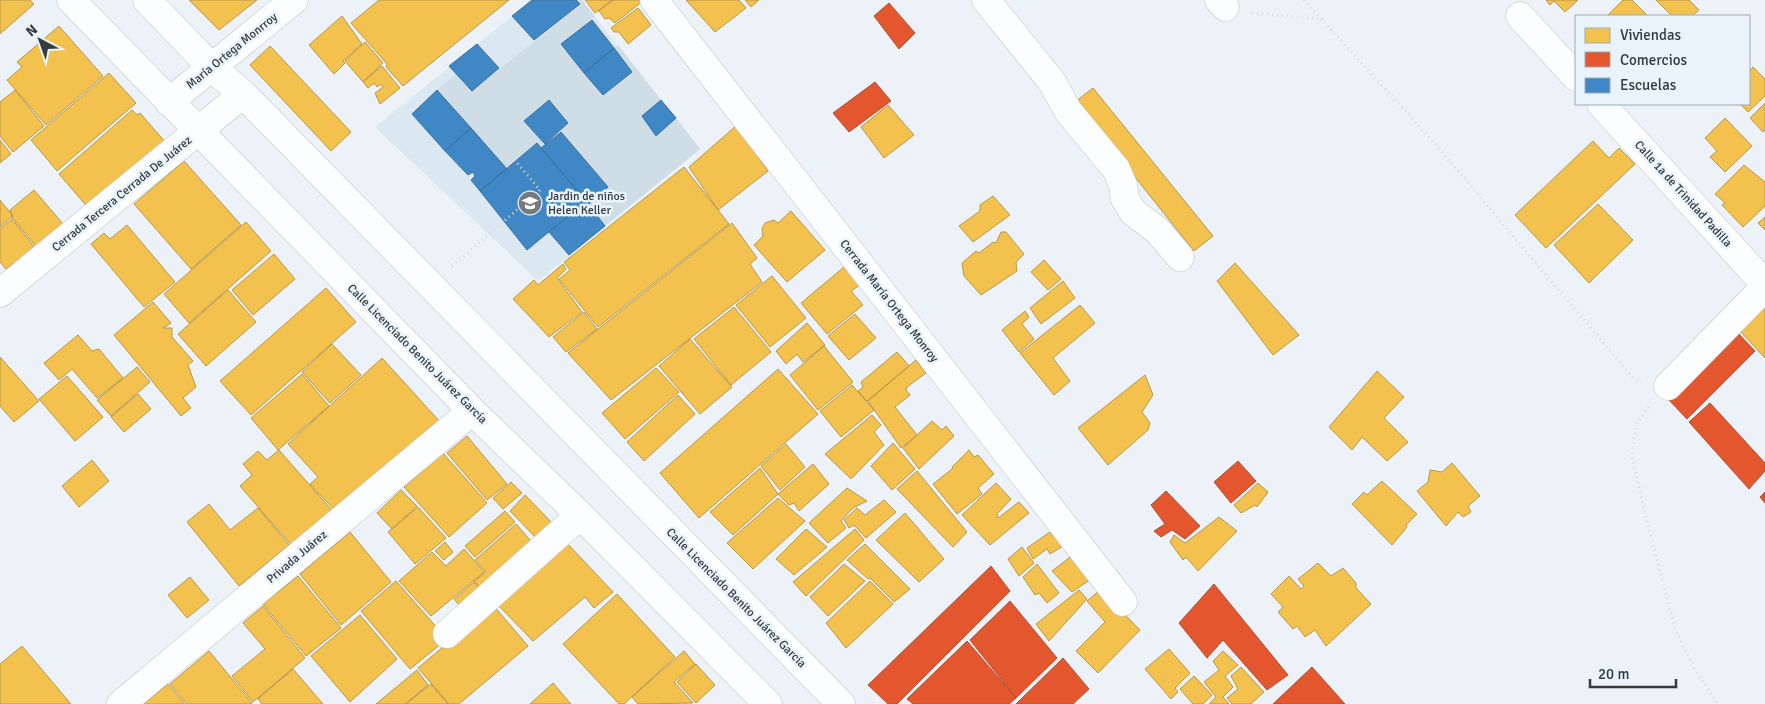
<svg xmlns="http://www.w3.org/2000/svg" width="1765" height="704" viewBox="0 0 1765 704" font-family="Signika,sans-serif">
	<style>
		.built { fill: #dbe8f1 }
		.green { fill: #cfdde6 }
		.homes { fill: #f2c14e; stroke: #b99849 }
		.shops { fill: #e4572e; stroke: #b04e32 }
		.schools { fill: #3f88c5; stroke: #3c719c }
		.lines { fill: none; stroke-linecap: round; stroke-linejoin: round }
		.minor-casing { stroke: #bec3c7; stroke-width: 29 }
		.path { stroke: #d8dadc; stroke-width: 3; stroke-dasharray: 1 4; stroke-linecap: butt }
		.minor { stroke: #fcfdfe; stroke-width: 28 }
		.labels { text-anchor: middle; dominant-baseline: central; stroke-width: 5; stroke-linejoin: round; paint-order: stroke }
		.street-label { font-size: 12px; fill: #353a3d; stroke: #e8f3fc }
		.poi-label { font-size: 12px; fill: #353a3d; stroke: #e8f3fc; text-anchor: start }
	</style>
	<rect width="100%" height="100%" fill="#ecf2f7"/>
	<path class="built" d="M532,0H582L700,149L538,281L375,127Z"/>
	<path class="green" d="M576,0H582L595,16L561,45L584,73L618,45L661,100L642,116L656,135L676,118L700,149L605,226L589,204L608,187L561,132L568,123L549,100L525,121L545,144L541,148L537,143L507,169L437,90L457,74L472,91L580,5Z"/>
	<path class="homes" d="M0,0H30L34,4L0,34Z
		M189,0H257L219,30Z
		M379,0H509L403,86L386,67L387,64L351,23Z
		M585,0H613L595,13Z
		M612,0H642L643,1L615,23L609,18L605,19L599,11Z
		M686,0H739L746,8L715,32Z
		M745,0H759L751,7Z
		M1546,0H1578L1565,12L1554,1L1550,5Z
		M1623,0H1632L1648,16H1607Z
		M1656,0H1689L1699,10L1692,16H1672Z
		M638,8L651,25L628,44L619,32H614L611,28Z
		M342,16L362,44L343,61L345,63L334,74L309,45Z
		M59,26L103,76L46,125L7,80L22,67L17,62Z
		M365,42L383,63L363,82L345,61Z
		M270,46L351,132L331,151L250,65Z
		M382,66L400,88L380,104L375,93L383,87L381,84L377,87L374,83L368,88L363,82Z
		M1753,67L1765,79V96L1748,112L1740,104H1749V72Z
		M109,73L136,103L57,171L31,140Z
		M1093,88L1213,236L1194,251L1075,102Z
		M15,90L44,126L13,152L0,136V102Z
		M1765,103V130L1763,132L1750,118Z
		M888,105L914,135L884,158L861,127Z
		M132,110L137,115L140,113L166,143L90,210L59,174Z
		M1725,118L1752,146L1725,172L1710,157L1717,151L1705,138Z
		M737,125L768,171L718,210L689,167Z
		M0,140L11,154L0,163Z
		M1593,141L1609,158L1619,148L1635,164L1546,248L1515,215Z
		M184,161L241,225L191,269L134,204Z
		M1744,165L1765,182V206L1743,227L1722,205L1725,203L1715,194Z
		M684,167L729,224L598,327L559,279L570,270L564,262Z
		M34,190L64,225L38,249L12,217L10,210Z
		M993,196L1010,215L973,242L959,226L980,211V205Z
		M0,200L13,216L0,227Z
		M1598,204L1633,240L1589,283L1554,245Z
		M791,211L825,250L787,282L754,245L763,236L762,229L765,223L774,220L778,223Z
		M1765,217V230L1758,223Z
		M12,219L35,248L6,269L0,262V229Z
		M246,222L271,251L189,323L164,294Z
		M732,223L757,258L750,264L762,282L611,400L568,353Z
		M127,225L175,282L144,307L91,244L104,233L110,239Z
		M1001,232H1006L1024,254L1016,262L1017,271L981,295L964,276L962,263L976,251L979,253L993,242L996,243Z
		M274,254L295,279L253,315L232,290Z
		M1044,260L1061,279L1048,290L1031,272Z
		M1235,263L1299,335L1273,355L1217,281Z
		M563,264L566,269L557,278L582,312L549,337L513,299L534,280L538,285Z
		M844,267L860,285L851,291L863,305L827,334L801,303Z
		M772,276L806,318L770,347L736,305Z
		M1063,281L1075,298L1041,324L1030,308Z
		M326,288L356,322L251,415L220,381Z
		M228,290L256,322L206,366L178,334Z
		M153,302L171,323L163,328H172V337L193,361L188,365L196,387L183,398L191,408L181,416L114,335Z
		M1080,305L1095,323L1053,358L1070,381L1054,395L1020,353Z
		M1765,306V358L1739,330Z
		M734,307L771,352L731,385L694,339Z
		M1025,311L1029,317L1022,324L1034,339L1019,352L1002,330Z
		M584,312L597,329L566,352L553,337Z
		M855,314L876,338L849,360L828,336Z
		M807,323L825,345L803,362L797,354L786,364L776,351Z
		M78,335L92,351L99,349L123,378L97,398L72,369L59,380L44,363Z
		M690,339L732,387L700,414L659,366Z
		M332,344L361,375L330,403L302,372Z
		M824,346L853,382L818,410L790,375Z
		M897,352L909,366L867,401L858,391L863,387L861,382Z
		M0,357L39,401L14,422L0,406Z
		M382,358L442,424L340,516L310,484L318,477L288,444Z
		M916,360L926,373L907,387L906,390L910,395L895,407L917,435L901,448L868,401Z
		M137,367L150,382L111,416L97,400Z
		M656,368L679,392L625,439L602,413Z
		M778,369L818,414L699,518L660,473Z
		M1377,371L1404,397L1384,418L1408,442L1387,461L1362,437L1352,450L1329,427Z
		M302,374L329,406L278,450L251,418Z
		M1145,375L1153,395L1142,412L1150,423L1148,430L1108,465L1078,428Z
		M67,376L103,417L75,441L39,399Z
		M852,385L874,410L841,437L820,411Z
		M138,394L151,409L124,432L111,417Z
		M678,395L695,414L644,461L627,442Z
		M872,415L881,425L874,432L884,445L851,479L825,454Z
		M932,421L942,430L946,426L954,436L919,469L903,448Z
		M467,436L507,484L487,500L447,453Z
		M893,443L915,469L892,490L871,466Z
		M786,444L805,467L780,490L761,466Z
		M279,450L336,515L292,546L240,486L252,475L243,464L258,451L267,460Z
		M969,450L974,457L978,455L994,474L978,488L982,494L957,514L933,484L952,469L953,466Z
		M443,453L487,503L449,537L404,487Z
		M92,460L109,481L79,507L62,486Z
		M1452,463L1480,496L1468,506L1471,512L1463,517L1458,512L1446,526L1417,491L1428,482L1430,470L1442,472Z
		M813,464L829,484L799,511L794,503L789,505L778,494Z
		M760,468L778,494L733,535L710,512Z
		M917,471L967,532L953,547L897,489Z
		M1382,481L1417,514L1406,525L1407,527L1392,545L1352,504L1364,492L1367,495Z
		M511,482L522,493L503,509L493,498Z
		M996,483L1011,499L997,514L998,518L1019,502L1029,513L990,545L962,515Z
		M1258,483L1268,492L1257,507L1255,505L1241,513L1234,505Z
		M847,488L867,501L853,508L841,521L846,528L828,543L809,523Z
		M401,490L417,506L392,529L377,513Z
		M525,495L557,528L541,543L510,511Z
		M778,498L805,521L753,569L727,543Z
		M884,500L896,512L866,538L854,525L849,528L844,520L857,508L865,515Z
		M209,504L230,530L258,508L289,545L239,586L187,522Z
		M418,507L446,538L415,564L388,532Z
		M505,511L515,522L475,557L465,546Z
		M905,513L944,559L919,582L876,540Z
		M1219,517L1237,531L1198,571L1186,557L1183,560L1170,542L1174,535L1185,543Z
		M516,524L537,548L485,593L474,581L486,572L475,560Z
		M806,529L827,547L794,575L776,559Z
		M855,529L864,540L806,596L793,582Z
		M350,532L391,582L341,625L300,574Z
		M1050,532L1063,546L1050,554L1047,549L1033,559L1027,548Z
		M565,541L613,592L594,608L585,597L533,641L496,603Z
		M445,542L453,552L444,560L435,551Z
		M865,544L910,589L894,602L870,578L868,579L847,560Z
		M1022,547L1034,563L1019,576L1008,559Z
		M464,549L484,572L431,616L399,581L432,552L446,566Z
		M1074,554L1094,577L1072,592L1052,571Z
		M1318,563L1331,576L1343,568L1356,583V588L1371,604L1326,646L1315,630L1305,637L1297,626L1293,629L1278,612L1283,607L1271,594L1289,576L1301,589L1304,586L1298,579Z
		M844,564L865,581L828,616L810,597Z
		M1037,564L1059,593L1047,603L1039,593L1035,595L1023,577Z
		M298,576L341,628L306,656L263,604Z
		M190,577L209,600L187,618L168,595Z
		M396,581L447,639L410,669L361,611Z
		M870,581L893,604L846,648L826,623Z
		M474,582L484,594L465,612L454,599Z
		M1079,590L1087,599L1049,641L1036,624Z
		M1100,590L1140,630L1098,673L1076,651L1105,622L1087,601Z
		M617,594L675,657L624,704H619L563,644Z
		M493,605L528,646L459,704H449L418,668Z
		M263,606L305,658L253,702L232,676L265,649L243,623Z
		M360,615L397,659L350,702L311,656Z
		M22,646L71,704H0V664Z
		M1169,649L1190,673L1175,688L1178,692L1171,699L1145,669Z
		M209,651L252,703L251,704H187L170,684Z
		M684,651L695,664L674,682L693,703L638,704L632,697Z
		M1223,651L1238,665L1225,676L1233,687L1223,697L1229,704H1209L1216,697L1204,682L1219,670L1213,661Z
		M696,664L715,685L696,703L677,682Z
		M1241,667L1264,692L1251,704H1232L1227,698L1238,689L1231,676Z
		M293,669L323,704H262L258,699Z
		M417,670L428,685L405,704H376Z
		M1194,676L1212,695L1203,704H1193L1180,689Z
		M553,683L571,704H530Z
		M168,684L185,704H143Z
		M431,684L448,704H406Z"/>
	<path class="shops" d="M889,3L915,33L899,49L874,16Z
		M875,82L891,101L849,132L833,113Z
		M1737,332L1755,351L1687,419L1668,399Z
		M1710,403L1765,463V471L1749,489L1689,422Z
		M1238,461L1256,481L1231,503L1214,482Z
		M1166,491L1200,526L1185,539L1172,530L1161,537L1154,531L1165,524L1151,505Z
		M1765,492V503L1760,497Z
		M991,566L1010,591L897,704H888L868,685Z
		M1214,584L1288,675L1267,690L1223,640L1207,658L1179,623Z
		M1010,601L1057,658L1016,698L970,640Z
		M967,641L1016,698L1009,704H913L907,699Z
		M1063,658L1089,689L1073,704H1016Z
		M1312,667L1345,704H1273Z"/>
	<path class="schools" d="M532,0H576L580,4L534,40L512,16Z
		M592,20L614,48L584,73L561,44Z
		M477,44L499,68L472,91L449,66Z
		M614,48L632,72L603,95L584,73Z
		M437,90L471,128L445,151L412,114Z
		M549,100L568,123L545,144L524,121Z
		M661,100L676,118L656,136L642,116Z
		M471,128L507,169L480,191L471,180L475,176L473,172L468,175L445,151Z
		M561,132L608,187L589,204L541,148Z
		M537,143L586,201L527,250L480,191Z
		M586,201L605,226L569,255L549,232Z"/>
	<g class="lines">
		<g class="minor-casing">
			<path id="minor" d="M71,0L472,411L580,515L768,704
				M147,0L212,68L243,94L841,704
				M654,0L1123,602
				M986,0L1052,82L1068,111L1116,169L1123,185L1125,199L1134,213L1157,230L1180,257
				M1219,0L1225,7
				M1520,16L1576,77
				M169,102L294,0
				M1601,104L1765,284
				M0,293L243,94
				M1668,386L1765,287
				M447,634L580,515
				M121,704L472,411"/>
		</g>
		<path class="path" d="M1304,0L1436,145L1634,379L1641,382
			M1252,13L1323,19
			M549,36L598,97
			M467,104L579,10
			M452,266L540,190L462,98L453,107
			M1649,407L1637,423L1632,456L1647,522L1676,631L1694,668L1718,704"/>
		<use href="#minor" class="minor"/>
	</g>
	<defs>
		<g id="school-disc" transform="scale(1.25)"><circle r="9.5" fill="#757a7e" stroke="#e8f3fc"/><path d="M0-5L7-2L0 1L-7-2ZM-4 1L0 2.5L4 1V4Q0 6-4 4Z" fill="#fff"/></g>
	</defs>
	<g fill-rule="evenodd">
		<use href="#school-disc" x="530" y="203"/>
	</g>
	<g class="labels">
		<g class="street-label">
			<text transform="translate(232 51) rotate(-39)">María Ortega Monrroy</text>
			<text transform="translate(122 194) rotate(-39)">Cerrada Tercera Cerrada De Juárez</text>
			<text transform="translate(1683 194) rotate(48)">Calle 1a de Trinidad Padilla</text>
			<text transform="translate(889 301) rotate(52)">Cerrada María Ortega Monroy</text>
			<text transform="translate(417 354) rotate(45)">Calle Licenciado Benito Juárez García</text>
			<text transform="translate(297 557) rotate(-40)">Privada Juárez</text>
			<text transform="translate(736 598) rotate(45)">Calle Licenciado Benito Juárez García</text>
		</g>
		<g class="poi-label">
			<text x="548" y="196">Jardin de niños<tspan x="548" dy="14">Helen Keller</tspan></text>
		</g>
	</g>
	<rect x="1575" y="15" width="175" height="90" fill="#e8f3fc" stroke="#a0a9b0"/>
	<rect x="1585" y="28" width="25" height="15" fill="#f2c14e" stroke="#a0a9b0"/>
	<text x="1620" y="40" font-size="15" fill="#353a3d">Viviendas</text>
	<rect x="1585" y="52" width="25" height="15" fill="#e4572e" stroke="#a0a9b0"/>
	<text x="1620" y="65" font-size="15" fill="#353a3d">Comercios</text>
	<rect x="1585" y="78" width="25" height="15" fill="#3f88c5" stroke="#a0a9b0"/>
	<text x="1620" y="90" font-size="15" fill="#353a3d">Escuelas</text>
	<g transform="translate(40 40) rotate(319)" stroke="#e8f3fc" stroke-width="4" paint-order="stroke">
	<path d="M0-4L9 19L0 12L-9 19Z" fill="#353a3d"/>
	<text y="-8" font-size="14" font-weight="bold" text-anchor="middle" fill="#353a3d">N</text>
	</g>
	<path d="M1590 679v8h86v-8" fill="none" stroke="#353a3d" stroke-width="2.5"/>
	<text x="1598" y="679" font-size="15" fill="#353a3d" stroke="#e8f3fc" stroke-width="4" paint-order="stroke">20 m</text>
</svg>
